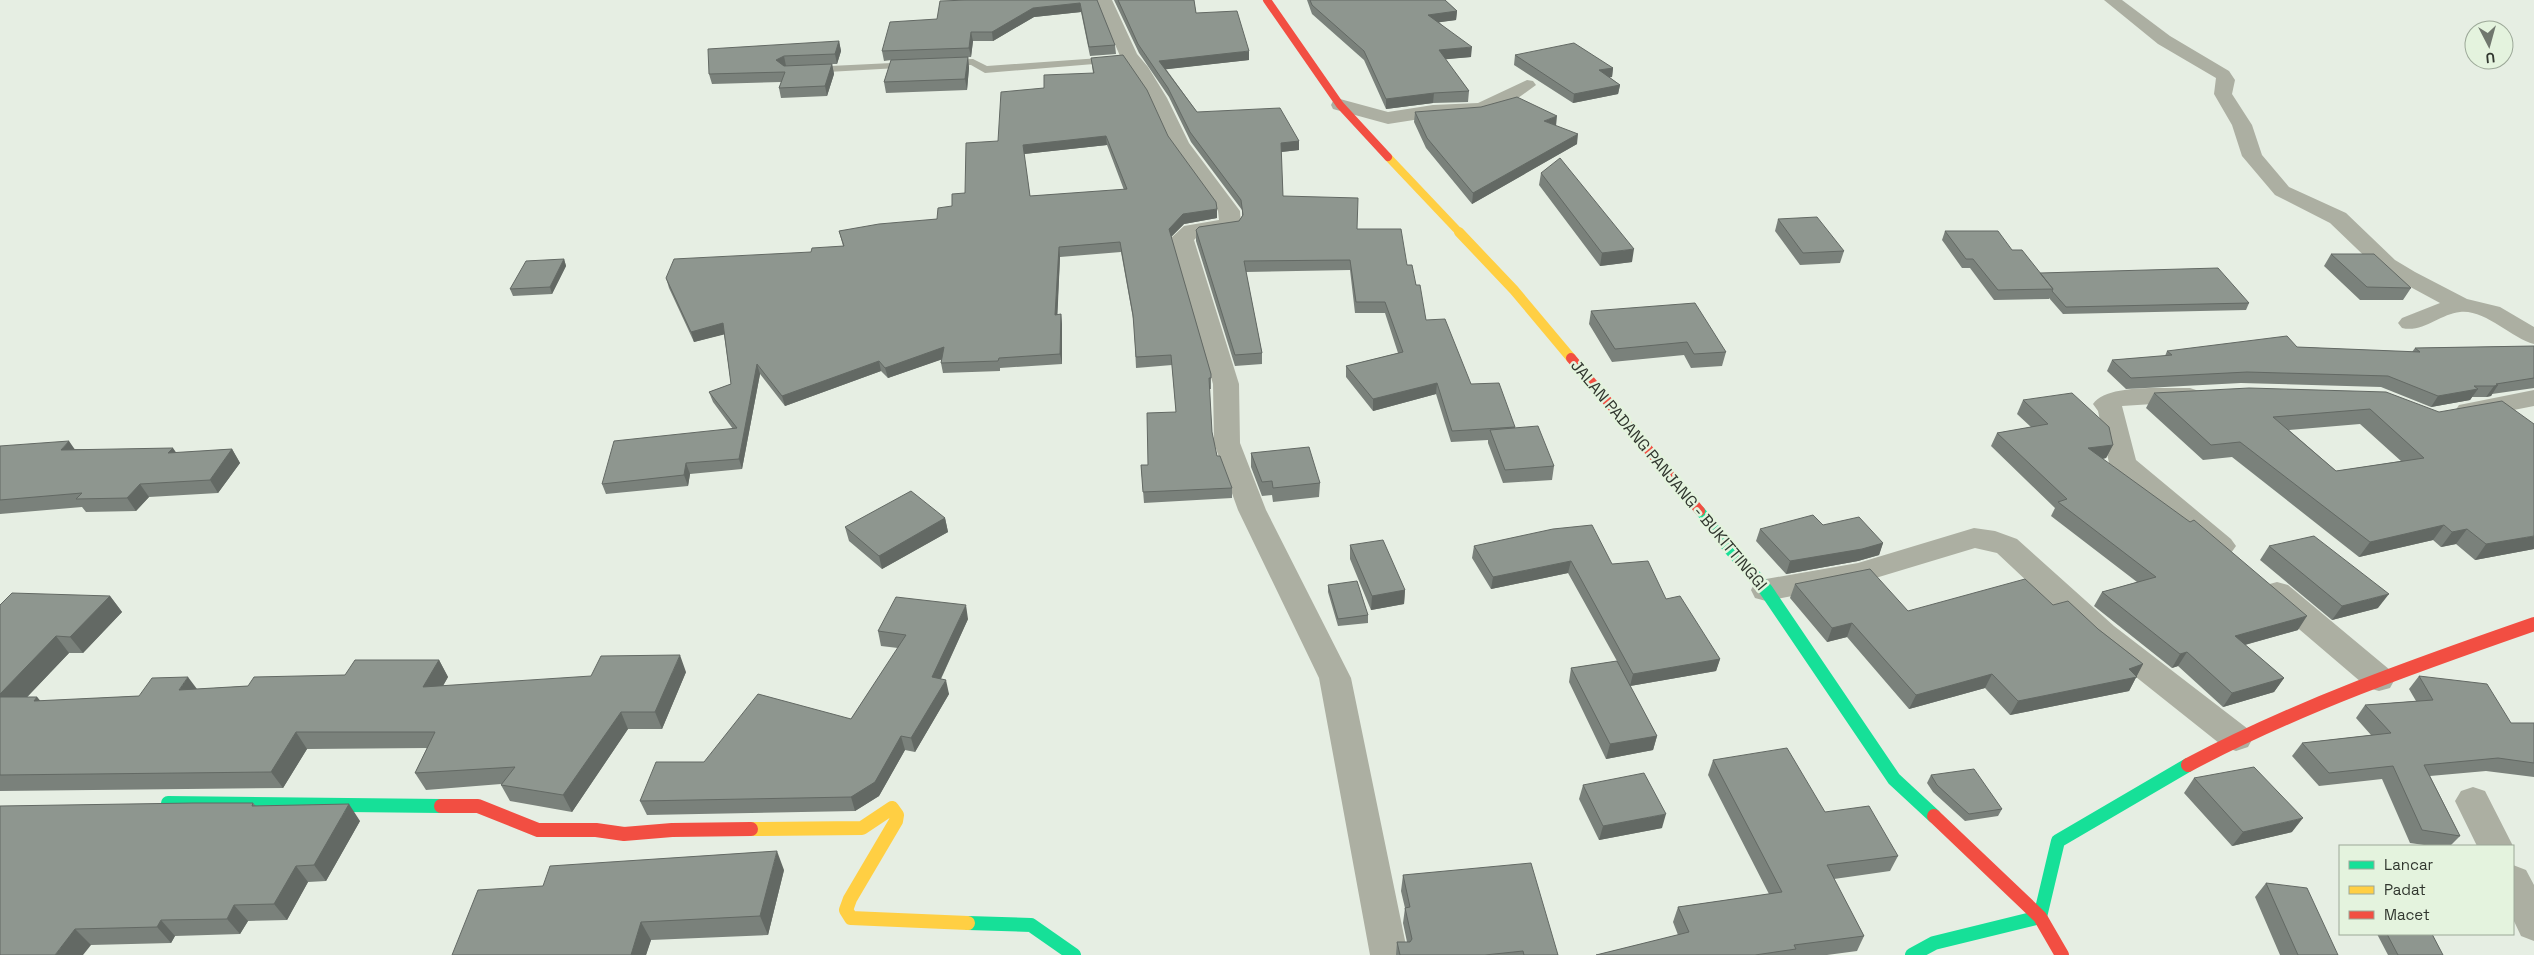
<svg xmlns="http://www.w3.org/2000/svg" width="2534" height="955" viewBox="0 0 2534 955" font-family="'Space Grotesk',sans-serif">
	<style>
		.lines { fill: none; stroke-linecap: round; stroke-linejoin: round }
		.lane { fill: #acafa2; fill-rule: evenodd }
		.street { fill: #acafa2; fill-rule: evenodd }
		.fast-far1 { stroke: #16e098; stroke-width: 10 }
		.fast { stroke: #16e098; stroke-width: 14 }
		.slow-far2 { stroke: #ffcf43; stroke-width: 8 }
		.slow-far1 { stroke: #ffcf43; stroke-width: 10 }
		.slow { stroke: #ffcf43; stroke-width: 14 }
		.jam-far2 { stroke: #f24e42; stroke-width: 8 }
		.jam-far1 { stroke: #f24e42; stroke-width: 10 }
		.jam { stroke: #f24e42; stroke-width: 14 }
		.wall { fill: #7a817b; fill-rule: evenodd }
		.shaded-wall { fill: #636964 }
		.building { fill: #8e968f; stroke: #636964; fill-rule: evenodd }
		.labels { text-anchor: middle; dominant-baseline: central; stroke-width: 5; stroke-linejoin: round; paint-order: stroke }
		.street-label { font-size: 16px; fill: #31372f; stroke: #e4f3de }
	</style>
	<rect width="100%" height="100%" fill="#e6eee3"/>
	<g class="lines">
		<path class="lane" d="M1114,57L1120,60L1118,62L985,73L971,65L945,66L939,63L945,60L973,59L987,66Z
			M912,62L918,65L916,67L810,73L804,70L810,67Z"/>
		<path class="street" d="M1096,0H1112L1137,54L1148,67L1167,98L1189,143L1240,211L1241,225L1238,230L1198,236L1194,240L1239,384L1240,443L1266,510L1351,678L1408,955H1370L1319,678L1238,510L1214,443L1213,384L1171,238L1184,226L1219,220L1218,211L1170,144L1149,98L1134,73L1120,56Z
			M2104,0H2122L2170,36L2229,71L2235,80L2232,94L2252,125L2262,155L2289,187L2346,213L2395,260L2415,272L2467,299L2500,307L2534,327V344C2511,338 2485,309 2460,312C2440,314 2423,333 2402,328L2398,323L2402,318L2440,303L2379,270L2330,223L2275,195L2242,156L2232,125L2214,94L2216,78L2158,44Z
			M1527,80L1533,81L1536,85L1511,103L1481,114L1433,117L1388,124L1333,109L1331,105L1333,101L1340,99L1388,112L1433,105L1478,103Z
			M2190,388L2199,391L2203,396L2199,401L2122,406L2136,460L2231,539L2236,546L2231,553L2221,556L2211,553L2113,469L2109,463L2098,411L2093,404C2107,383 2167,389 2190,388Z
			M2534,390V406L2468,419L2459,417L2455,411L2459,405Z
			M1974,528L1995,531L2017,539L2114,626L2248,729L2253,738L2248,747L2236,751L2224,747L2092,642L1997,553L1975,548L1859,583L1766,601L1755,598L1751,590L1755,582L1766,579L1858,563Z
			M2277,582L2288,585L2390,670L2395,679L2390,688L2379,691L2368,688L2266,601L2262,593L2266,585Z
			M2473,787L2485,791L2513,846V847L2477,846L2455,801L2461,791Z
			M2513,865L2526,870L2534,885V941L2521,936L2513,919Z"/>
		<path class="fast-far1" d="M1700,511L1727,543"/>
		<path class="fast" d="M1725,542L1766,590L1894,779L1934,816
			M168,803L441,806
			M968,923L1031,925L1074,955
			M1912,955L1934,943L2040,917L2058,841L2188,765"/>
		<path class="slow-far2" d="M1388,157L1460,233"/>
		<path class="slow-far1" d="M1459,232L1514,290L1571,358"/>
		<path class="slow" d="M751,829L862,828L892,808L897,815L896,821L850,899L846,910L851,918L968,923"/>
		<path class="jam-far2" d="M1267,0L1340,105L1388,157"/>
		<path class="jam-far1" d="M1571,358L1700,511"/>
		<path class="jam" d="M2188,765C2299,706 2416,665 2534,624
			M441,806H478L538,830H596L624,834L672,830L751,829
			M1934,816L2040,917L2062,955"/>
	</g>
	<path class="wall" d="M1097,0L1115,45L1116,54L1090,56L1081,12L1034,17L993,41H973L971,57H968L969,68L967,90L886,93L884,82L891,60L884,61L882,51L937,19Z
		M1114,0H1194L1196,13L1249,60L1166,69L1197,112L1299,141V150L1281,152L1283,196L1357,229L1407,265L1416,285L1426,320L1471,384L1554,466L1552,480L1503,483L1488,443V440L1451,442L1436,394L1373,411L1346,377V366L1398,353L1385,313H1355L1350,270L1246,272L1262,353V364L1235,366L1196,241V230L1239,221L1242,216V210L1191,142L1169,97L1139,53Z
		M1307,0H1445L1457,11L1456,20L1439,22L1471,57L1445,59L1469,91L1468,102L1433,103L1386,109L1364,60L1312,14Z
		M839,41L841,51L837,64H832L834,74L827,96L781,98L779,88L781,82L712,84L709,74Z
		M1515,55L1613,68L1612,77H1609L1620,85L1618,94L1573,103L1514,65Z
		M1091,58L1168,136L1217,218L1184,224L1171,237L1211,374V389H1209L1212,432L1217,456L1232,488V498L1144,503L1141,465H1148L1176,412L1172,365L1136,368L1134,324L1121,252L1060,257L1057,315L1061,314L1062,325V364L1000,368V371L943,373L941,363L942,359L888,378L881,371L785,406L760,374L742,469L690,474L688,486L606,494L602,484L733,429L713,402L709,392L731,384L724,334L694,342L669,288L666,278L811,252L843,246L839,231L937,219L952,206L965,193L998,141L1044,88L1093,73ZM1107,145L1124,190L1030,196L1024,154Z
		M1415,112L1556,126L1577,144L1472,204L1426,148L1414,122Z
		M1541,173L1632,262L1600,266L1539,185Z
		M1778,219L1844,251L1840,263L1800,265L1775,231Z
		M1945,231L2012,250L2040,273L2249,303L2246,310L2063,314L2049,298V299L1994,300L1970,268H1962L1942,240Z
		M2331,254L2411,288L2403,300H2360L2324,266Z
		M564,259L566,266L552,294L513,296L510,289Z
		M1591,311L1726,352L1722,366L1691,368L1684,355L1612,362L1589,324Z
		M2534,346V389V388L2492,394L2491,396L2486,397H2472L2470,400L2431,407L2381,387L2241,383L2126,389L2107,371L2112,360L2165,356L2167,351L2297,347L2412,352L2415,348Z
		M2386,392L2534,549L2475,560L2456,544L2441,547L2433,540L2359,557L2232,457L2203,460L2146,408L2154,393ZM2360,424L2401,461L2336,471L2289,430Z
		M2023,400L2113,445L2106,458L2103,459L2298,630L2245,645L2284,678L2274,692L2223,707L2178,666L2172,668L2094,606L2102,592L2137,582L2051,516L2055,508L1991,446L1997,433L2031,427L2017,414Z
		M0,446L177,453L232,449L240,463L218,493L149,497L136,511L86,512L82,507L0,514Z
		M1251,453L1320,483L1319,497L1273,502L1272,495L1262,496L1251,467Z
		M945,518L948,532L882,569L849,541L845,527Z
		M1823,525L1883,543L1879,555L1858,561L1786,574L1756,541L1760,529Z
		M1350,545L1405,590L1404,604L1371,610L1350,559Z
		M1474,546L1612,564L1666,599L1720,659L1716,671L1630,686L1657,736L1653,750L1606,759L1569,682L1571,668L1617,661L1568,573L1491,589L1472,558Z
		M2269,546L2378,608L2332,620L2260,560Z
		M1795,584L1908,611L2053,605L2098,629L2143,664L2129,691L2010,715L1985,688L1909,709L1847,637L1827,642L1790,598Z
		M1328,585L1368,615V623L1338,626L1328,592Z
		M110,596L122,612L83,653H69L27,697H37L40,701L139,696L197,689L248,686L345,675L439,660L448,677L443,686L686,672L662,729H628L572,812L510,801L501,785V784L426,790L415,773L427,748L307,749L283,788L0,791V605Z
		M968,619L941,679L949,694L915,752L905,750L879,796L855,811L647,815L640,801L704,762L851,719L898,648L881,646L878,631Z
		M2419,676L2511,723H2534V777L2486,771L2430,776L2460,836L2450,846H2431L2410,843L2382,779L2319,786L2292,756L2302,743L2371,735L2356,718L2365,705L2416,701L2409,689Z
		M1713,760L1825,812L1898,856L1890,871L1834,879L1864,936L1857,951L1827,955H1596L1678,935L1673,922L1678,907L1769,894L1708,775Z
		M1931,775L2002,809L1998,816L1965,821L1933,792L1927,783Z
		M2194,778L2292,832L2232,846L2184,793Z
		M1583,785L1662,828L1599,840L1579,799Z
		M253,803L256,806L360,821L326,881L308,882L287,920L248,921L240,934L175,936L171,943L91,945L0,955Z
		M784,870L768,935L651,940L646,955H452Z
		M1403,875L1558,955H1396L1397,942H1407L1403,923L1405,908L1401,891Z
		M2266,883L2338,955H2280L2255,897Z
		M2377,934H2432L2443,955H2388Z"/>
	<path class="shaded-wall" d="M1080,3L1081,12L1034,17L993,41L992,32L1033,8Z
		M1457,11L1456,20L1427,24L1428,15Z
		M971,32L973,41L971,57L969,48Z
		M839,41L841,51L837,64L835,54Z
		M1472,47L1471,57L1438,60L1439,50Z
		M1249,51V60L1160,70L1159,61Z
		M784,56L786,66L778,70L776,60Z
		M968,57L969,68L967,90L965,79Z
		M832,64L834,74L827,96L825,86Z
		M1613,68L1612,77L1597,80L1599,70Z
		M1620,85L1618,94L1573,103L1574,94Z
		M1434,93L1433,103L1386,109V99Z
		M1557,116L1556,126L1544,121Z
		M1578,134L1577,144L1472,204L1473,193Z
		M1106,136L1107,145L1024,154L1023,145Z
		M1299,141V150L1281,152V143Z
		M1217,209V218L1184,224L1169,239V229L1183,214Z
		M1059,247L1060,257L1057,325L1055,315Z
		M1634,249L1632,262L1600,266L1602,253Z
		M564,259L566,266L552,294L550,287Z
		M1061,314L1062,325V364L1060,354Z
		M723,323L726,334L694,342L691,332Z
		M944,347L946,358L888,378L885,368Z
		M879,361L881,371L785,406L782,396Z
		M757,364L760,374L742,469L739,459Z
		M1437,383L1436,394L1373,411V399Z
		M2498,385L2491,396L2486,397L2494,386Z
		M2478,389L2470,400L2431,407L2438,396Z
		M69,441L78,454L61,450Z
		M2113,445L2106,458L2082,462L2088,448Z
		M173,448L182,461L168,453Z
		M232,449L240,463L218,493L210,480Z
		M686,463L690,474L688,486L684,475Z
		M140,484L149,497L136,511L127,498Z
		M945,518L948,532L882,569L879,556Z
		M2444,525L2433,540L2359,557L2370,542Z
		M2467,529L2456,544L2441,547L2452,532Z
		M2534,536V549L2475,560L2486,544Z
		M1883,543L1879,555L1858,561L1786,574L1790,561Z
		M1571,561L1568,573L1491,589L1493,577Z
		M1405,590L1404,604L1371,610L1372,596Z
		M2389,594L2378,608L2332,620L2342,606Z
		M110,596L122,612L83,653L70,637Z
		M966,605L968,619L935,691L932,677Z
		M2307,616L2298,630L2226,650L2235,636Z
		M1852,623L1847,637L1827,642L1832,628Z
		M56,636L69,653L11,714L0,701V694Z
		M2187,652L2178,666L2172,668L2180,654Z
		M680,655L686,672L662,729L655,712Z
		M1720,659L1716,671L1630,686L1633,674Z
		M439,660L448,677L432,704L423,687Z
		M2143,664L2129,691L2010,715L2018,701Z
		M1992,674L1985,688L1909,709L1916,695Z
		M188,677L200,693L179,690Z
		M2284,678L2274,692L2223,707L2232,693Z
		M946,680L949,694L915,752L911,738Z
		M37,697L51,713L34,701Z
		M621,712L628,729L572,812L563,795Z
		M296,732L307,749L283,788L271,772Z
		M901,736L905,750L879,796L855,811L851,797Z
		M1657,736L1653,750L1606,759L1610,744Z
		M349,804L360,821L326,881L314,865Z
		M1666,814L1662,828L1599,840L1603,826Z
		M2303,818L2292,832L2232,846L2243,832Z
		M777,851L784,870L768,935L760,916Z
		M296,866L308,882L287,920L274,904Z
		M234,905L248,921L240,934L227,919Z
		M161,920L175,936L171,943L157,927Z
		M641,922L651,940L646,955H631Z
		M75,929L91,945L83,955H55Z"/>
	<path class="building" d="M968,0H1097L1115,45L1089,47L1080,3L1033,8L992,32H971L969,48L882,51L890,22L937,19L940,1Z
		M1118,0H1194L1196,13L1237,11L1249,51L1159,61L1197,112L1280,108L1299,141L1281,143L1283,196L1358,198L1357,229H1401L1407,265H1412L1416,285H1420L1426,320L1445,319L1471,384L1499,383L1515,427L1452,431L1437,383L1373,399L1346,366L1403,352L1385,302H1356L1350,260L1244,261L1262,353L1235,355L1196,230L1199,227L1239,221L1243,215L1241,200L1190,132L1168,88L1138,44Z
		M1310,0H1445L1457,11L1428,15L1472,47L1439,50L1469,91L1434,93L1386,99L1364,51L1312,5Z
		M839,41L835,54L784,56L776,60L784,66L832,64L825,86L779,88L785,72L709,74L708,49Z
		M1574,43L1613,68L1599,70L1620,85L1574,94L1515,55Z
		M1123,55L1147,90L1168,136L1216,202L1217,209L1183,214L1169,229L1211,374V378H1209L1212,432L1217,456H1220L1232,488L1143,492L1141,465H1148L1147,413L1176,412L1171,355L1136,357L1133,315L1120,242L1059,247L1055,315L1061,314L1060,354L999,358L998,361L941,363L944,347L885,368L879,361L782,396L757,364L739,459L686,463L684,475L602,484L614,441L737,428L709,392L731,384L723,323L691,332L666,278L674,259L811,252L812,248L844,246L839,231L879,224L937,219L938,208L952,206V194L965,193L966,143L998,141L1001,92L1044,88V75L1094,73L1091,58ZM1106,136L1127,189L1030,196L1023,145Z
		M968,57L965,79L884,82L891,60Z
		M1517,97L1557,116L1544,121L1578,134L1473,193L1427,138L1415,112L1481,107Z
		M1560,158L1634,249L1602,253L1541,173Z
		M1817,217L1844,251L1803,253L1778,219Z
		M1945,231H1998L2012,250H2022L2053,289L1998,290L1973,259H1966Z
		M2331,254H2374L2411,288L2367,287Z
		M564,259L550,287L510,289L526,261Z
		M2218,268L2249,303L2066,307L2052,291L2053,289L2040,273Z
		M1695,303L1726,352L1694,354L1687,342L1615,349L1591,311Z
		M2287,336L2297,347L2420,352L2415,348L2534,346V378L2496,384L2498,385L2494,386H2474L2478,389L2438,396L2388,376L2247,372L2131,378L2112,360L2172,355L2167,351Z
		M2249,388L2386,392L2439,412L2502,401L2534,424V536L2486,544L2467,529L2452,532L2444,525L2370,542L2240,442L2211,445L2154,393ZM2370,409L2424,458L2336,471L2273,417Z
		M2072,393L2109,427L2113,445L2088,448L2190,522L2194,520L2307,616L2235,636L2284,678L2232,693L2187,652L2180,654L2102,592L2156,577L2058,502L2067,499L1997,433L2048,424L2023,400Z
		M1538,426L1554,466L1505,470L1490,430Z
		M69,441L61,450L173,448L168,453L232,449L210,480L140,484L127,498L76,499L82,493L0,500V446Z
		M1309,447L1320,483L1273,488L1272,481L1262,482L1251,453Z
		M911,491L945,518L879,556L845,527Z
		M1813,515L1823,525L1859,517L1883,543L1862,549L1790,561L1760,529Z
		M1592,525L1612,564L1648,561L1666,599L1680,596L1720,659L1633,674L1571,561L1493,577L1474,546L1553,529Z
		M2314,536L2389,594L2342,606L2269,546Z
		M1383,540L1405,590L1372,596L1350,545Z
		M1870,569L1908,611L2025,579L2053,605L2068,601L2098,629L2143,664L2129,669L2137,677L2018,701L1992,674L1916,695L1852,623L1832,628L1795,584Z
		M1357,581L1368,615L1338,619L1328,585Z
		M12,593L110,596L70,637L56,636L0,694V605Z
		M896,597L966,605L932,677L946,680L911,738L901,736L875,782L851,797L640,801L656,762H704L758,694L851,719L906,635L878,631Z
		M680,655L655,712H621L563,795L501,785L515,767L415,773L435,732H296L271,772L0,775V697H37L34,701L139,696L152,678L188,677L179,690L248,686L254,677L345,675L355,660H439L423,687L591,676L601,656Z
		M1617,661L1657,736L1610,744L1571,668Z
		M2419,676L2487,684L2511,723H2534V763L2498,758L2424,765L2460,836L2422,830L2393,766L2329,773L2302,743L2391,733L2365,705L2433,700Z
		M1787,748L1825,812L1869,806L1898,856L1827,865L1864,936L1794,945L1796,949L1755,955H1596L1689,932L1678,907L1782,892L1713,760Z
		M2254,767L2303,818L2243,832L2194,778Z
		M1974,769L2002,809L1969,814L1937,785L1931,775Z
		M1644,773L1666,814L1603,826L1583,785Z
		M193,803H253L252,806L349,804L314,865L296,866L274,904L234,905L227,919L161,920L157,927L75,929L55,955H0V806Z
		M777,851L760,916L641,922L631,955H452L478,890L543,886L550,866Z
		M1531,863L1558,955H1524L1523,951L1485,955H1400L1397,942H1410L1412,939L1405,908L1410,907L1403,875Z
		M2266,883L2307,888L2338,955H2298Z
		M2387,934H2432L2443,955H2398Z"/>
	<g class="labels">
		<g class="street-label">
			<text transform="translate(1669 475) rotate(50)">JALAN PADANG PANJANG - BUKITTINGGI</text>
		</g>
	</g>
	<rect x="2339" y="845" width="175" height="90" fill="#e4f3de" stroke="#9ca898"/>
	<rect x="2349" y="861" width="25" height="8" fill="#16e098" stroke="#9ca898"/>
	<text x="2384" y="870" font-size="15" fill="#31372f">Lancar</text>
	<rect x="2349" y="886" width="25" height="8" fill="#ffcf43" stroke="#9ca898"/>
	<text x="2384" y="895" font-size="15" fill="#31372f">Padat</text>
	<rect x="2349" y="911" width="25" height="8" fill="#f24e42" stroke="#9ca898"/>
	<text x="2384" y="920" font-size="15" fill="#31372f">Macet</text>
	<g transform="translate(2489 45) rotate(174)"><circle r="24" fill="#e4f3de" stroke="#9ca898"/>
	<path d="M0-4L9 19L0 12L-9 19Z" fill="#70776e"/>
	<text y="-8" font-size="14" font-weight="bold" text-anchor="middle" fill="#31372f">U</text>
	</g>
</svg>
